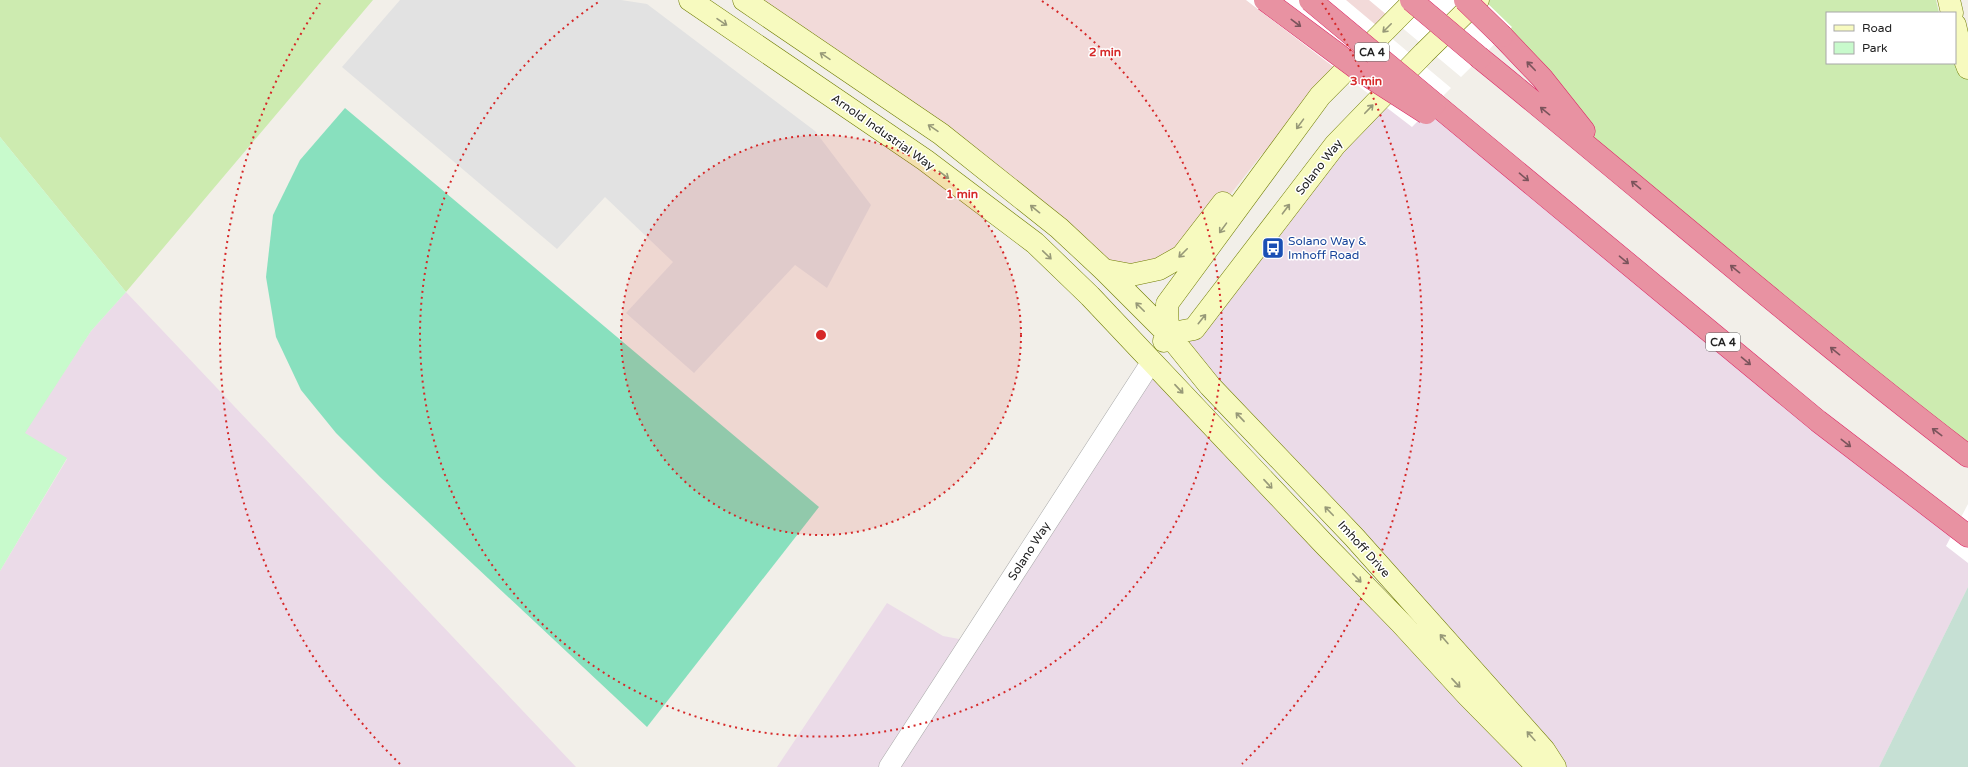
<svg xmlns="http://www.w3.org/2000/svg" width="1968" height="767" viewBox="0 0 1968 767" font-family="'Varela Round',sans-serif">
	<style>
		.commercial { fill: #f2dad9 }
		.industrial { fill: #ebdbe8 }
		.grass { fill: #cdebb0 }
		.wetland { fill: #c6e0d4 }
		.park { fill: #c8facc }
		.pitch { fill: #88e0be }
		.parking { fill: #e2e2e2 }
		.pier { fill: #fff }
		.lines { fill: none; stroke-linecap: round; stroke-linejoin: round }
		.street-casing { stroke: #a9a9a9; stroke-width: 21 }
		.secondary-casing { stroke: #707d05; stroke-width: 23 }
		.highway-casing { stroke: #dc2a67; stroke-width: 23 }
		.street { stroke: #fff; stroke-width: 20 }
		.secondary { stroke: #f7fabf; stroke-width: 22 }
		.highway { stroke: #e892a2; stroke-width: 22 }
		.highway-bridge-casing { stroke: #dc2a67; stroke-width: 23; stroke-linecap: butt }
		.highway-bridge { stroke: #e892a2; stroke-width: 22 }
		.oneway { stroke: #979978 }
		.oneway2 { stroke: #7b545c }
		.ring { fill: none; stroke: #d62828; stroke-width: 2; stroke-dasharray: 2 4 }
		.labels { text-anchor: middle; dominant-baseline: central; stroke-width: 3; stroke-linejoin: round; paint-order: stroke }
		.shield { fill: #fff; stroke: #646464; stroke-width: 1 }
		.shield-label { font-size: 11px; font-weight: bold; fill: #222 }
		.street-label { font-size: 12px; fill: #222; stroke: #fff }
		.transit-label { font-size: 12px; fill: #164399; stroke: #fff; text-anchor: start }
		.centre { fill: #d62828; stroke: #fff; stroke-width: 2 }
		.ring-label { font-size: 12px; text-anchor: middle; font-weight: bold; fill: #d62828; stroke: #fff; stroke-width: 3; stroke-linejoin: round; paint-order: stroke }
	</style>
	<rect width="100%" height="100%" fill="#f2efe9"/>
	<path class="commercial" d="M744,0H1415L1284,145L1262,154L1182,256L1131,275L1059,228Z"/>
	<path class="industrial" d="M1401,77L1968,536V587L1879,767H1555L1168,334L1194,329Z
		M126,292L576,767H0V571L67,459L24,433L91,331Z
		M1152,361L1538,767H777L887,603L943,636L970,641Z"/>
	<path class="grass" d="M0,0H373L126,292L0,137Z
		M1473,0H1936L1939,13H1827V63H1955V55L1968,80V456L1608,162Z"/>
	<path class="wetland" d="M1968,587V767H1879Z"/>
	<path class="park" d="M0,137L126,292L91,331L25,433L67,458L0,571Z"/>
	<path class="pitch" d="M345,108L819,507L647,727L380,477L336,433L301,390L276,337L266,277L273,215L300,160Z"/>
	<path class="parking" d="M400,0H621L647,4L815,131L871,205L827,288L795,265L694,373L626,313L673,262L605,197L557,249L342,67Z"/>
	<path class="pier" d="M1246,0H1346L1451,88L1412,127Z
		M1369,0H1484L1512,27L1461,77Z
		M1968,504V563L1946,546Z"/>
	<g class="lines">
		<g class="street-casing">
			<path id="street" d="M889,767L1152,361"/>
		</g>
		<g class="secondary-casing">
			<path id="secondary" d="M690,0L925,160L1035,243L1090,296L1324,544L1401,623L1468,696L1538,767
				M744,0L941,134L1059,228L1104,270L1168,334L1210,386L1354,537L1544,750L1555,767
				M1949,0L1952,13
				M1955,25L1960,47L1968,68
				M1104,270L1131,275L1159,269L1182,256L1223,203
				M1168,334L1194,329L1335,145L1424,53L1478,0
				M1164,341L1168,334L1167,304L1320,96L1415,0"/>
		</g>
		<g class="highway-casing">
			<path id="highway" d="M1502,36L1542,78L1584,131
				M1480,58C1643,190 1801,328 1968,456
				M1435,104L1818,421L1968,536"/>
		</g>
		<use href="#street" class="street"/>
		<use href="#secondary" class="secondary"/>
		<use href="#highway" class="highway"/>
		<g class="highway-bridge-casing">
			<path id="highway-bridge" d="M1265,0L1359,70L1426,113
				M1310,0L1435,104
				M1411,0L1480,58
				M1465,0L1502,36"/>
		</g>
		<use href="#highway-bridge" class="highway-bridge"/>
	</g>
	<defs><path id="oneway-shaft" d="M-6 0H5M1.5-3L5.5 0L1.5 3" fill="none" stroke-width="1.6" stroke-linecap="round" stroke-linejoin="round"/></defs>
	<g class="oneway">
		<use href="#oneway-shaft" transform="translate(722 22) rotate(34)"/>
		<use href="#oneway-shaft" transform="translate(1387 28) rotate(135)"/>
		<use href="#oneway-shaft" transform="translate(825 56) rotate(-146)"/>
		<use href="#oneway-shaft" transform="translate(1369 109) rotate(-46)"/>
		<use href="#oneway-shaft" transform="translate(1300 124) rotate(126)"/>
		<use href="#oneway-shaft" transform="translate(933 128) rotate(-146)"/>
		<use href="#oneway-shaft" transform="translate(944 175) rotate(37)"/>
		<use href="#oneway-shaft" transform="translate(1035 209) rotate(-141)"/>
		<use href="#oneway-shaft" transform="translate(1286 209) rotate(-53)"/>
		<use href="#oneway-shaft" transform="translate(1223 228) rotate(126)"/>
		<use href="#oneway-shaft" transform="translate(1183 253) rotate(135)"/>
		<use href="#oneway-shaft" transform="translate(1047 255) rotate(44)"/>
		<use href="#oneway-shaft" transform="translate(1140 307) rotate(-135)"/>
		<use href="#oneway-shaft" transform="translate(1202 319) rotate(-51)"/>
		<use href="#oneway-shaft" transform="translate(1179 389) rotate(47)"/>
		<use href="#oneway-shaft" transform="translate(1240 417) rotate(-133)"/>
		<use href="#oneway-shaft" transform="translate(1268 484) rotate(47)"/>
		<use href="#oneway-shaft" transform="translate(1329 511) rotate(-134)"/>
		<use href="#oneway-shaft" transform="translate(1357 578) rotate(46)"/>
		<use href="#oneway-shaft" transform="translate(1444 639) rotate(-131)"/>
		<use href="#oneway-shaft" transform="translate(1456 683) rotate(47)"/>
		<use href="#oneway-shaft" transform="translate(1531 736) rotate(-132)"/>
	</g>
	<g class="oneway2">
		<use href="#oneway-shaft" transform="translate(1296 23) rotate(37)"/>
		<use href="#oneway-shaft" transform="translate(1531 66) rotate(-134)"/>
		<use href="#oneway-shaft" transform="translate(1545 111) rotate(-141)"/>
		<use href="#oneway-shaft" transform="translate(1524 177) rotate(40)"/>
		<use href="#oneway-shaft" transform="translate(1636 185) rotate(-140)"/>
		<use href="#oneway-shaft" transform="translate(1624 260) rotate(40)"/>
		<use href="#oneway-shaft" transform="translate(1735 269) rotate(-141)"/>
		<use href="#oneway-shaft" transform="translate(1835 351) rotate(-141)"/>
		<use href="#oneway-shaft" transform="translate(1746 361) rotate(40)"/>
		<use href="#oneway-shaft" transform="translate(1937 432) rotate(-143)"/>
		<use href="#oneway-shaft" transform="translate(1846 443) rotate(38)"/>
	</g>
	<circle cx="821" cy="335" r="200" fill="#d62828" fill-opacity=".12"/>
	<g class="ring">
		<circle cx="821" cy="335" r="200"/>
		<path d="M1042 1A401 401 0 1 1 600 1"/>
		<path d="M400 764A601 601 0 0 1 320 3M1322 3A601 601 0 0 1 1242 764"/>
	</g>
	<defs>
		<g id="bus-square" transform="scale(1.15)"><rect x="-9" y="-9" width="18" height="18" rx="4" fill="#1a4fb4" stroke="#fff"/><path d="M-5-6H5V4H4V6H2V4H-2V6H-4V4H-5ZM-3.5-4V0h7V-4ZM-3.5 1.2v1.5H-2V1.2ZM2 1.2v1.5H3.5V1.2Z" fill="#fff"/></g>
	</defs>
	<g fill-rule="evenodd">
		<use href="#bus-square" x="1273" y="248"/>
	</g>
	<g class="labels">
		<g class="shield">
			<rect x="1355" y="43" width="34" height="18" rx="3"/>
			<rect x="1706" y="333" width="34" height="18" rx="3"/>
		</g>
		<g class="shield-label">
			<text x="1372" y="52">CA 4</text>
			<text x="1723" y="342">CA 4</text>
		</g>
		<g class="street-label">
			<text transform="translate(883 132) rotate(35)">Arnold Industrial Way</text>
			<text transform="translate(1319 167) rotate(-52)">Solano Way</text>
			<text transform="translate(1364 549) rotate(48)">Imhoff Drive</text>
			<text transform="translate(1029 551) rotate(-57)">Solano Way</text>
		</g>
		<g class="transit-label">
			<text x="1288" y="241">Solano Way &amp;<tspan x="1288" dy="14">Imhoff Road</tspan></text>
		</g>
	</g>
	<circle cx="821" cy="335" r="6" class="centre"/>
	<g class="ring-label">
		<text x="1105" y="56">2 min</text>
		<text x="1366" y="85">3 min</text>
		<text x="962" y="198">1 min</text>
	</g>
	<rect x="1826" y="12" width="130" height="52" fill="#ffffff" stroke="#a7a7a7"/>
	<rect x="1834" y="25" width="20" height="6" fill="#f7fabf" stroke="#a7a7a7"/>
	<text x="1862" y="32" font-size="12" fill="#222222">Road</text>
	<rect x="1834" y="42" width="20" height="12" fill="#c8facc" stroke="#a7a7a7"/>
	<text x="1862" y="52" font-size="12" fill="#222222">Park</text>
</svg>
